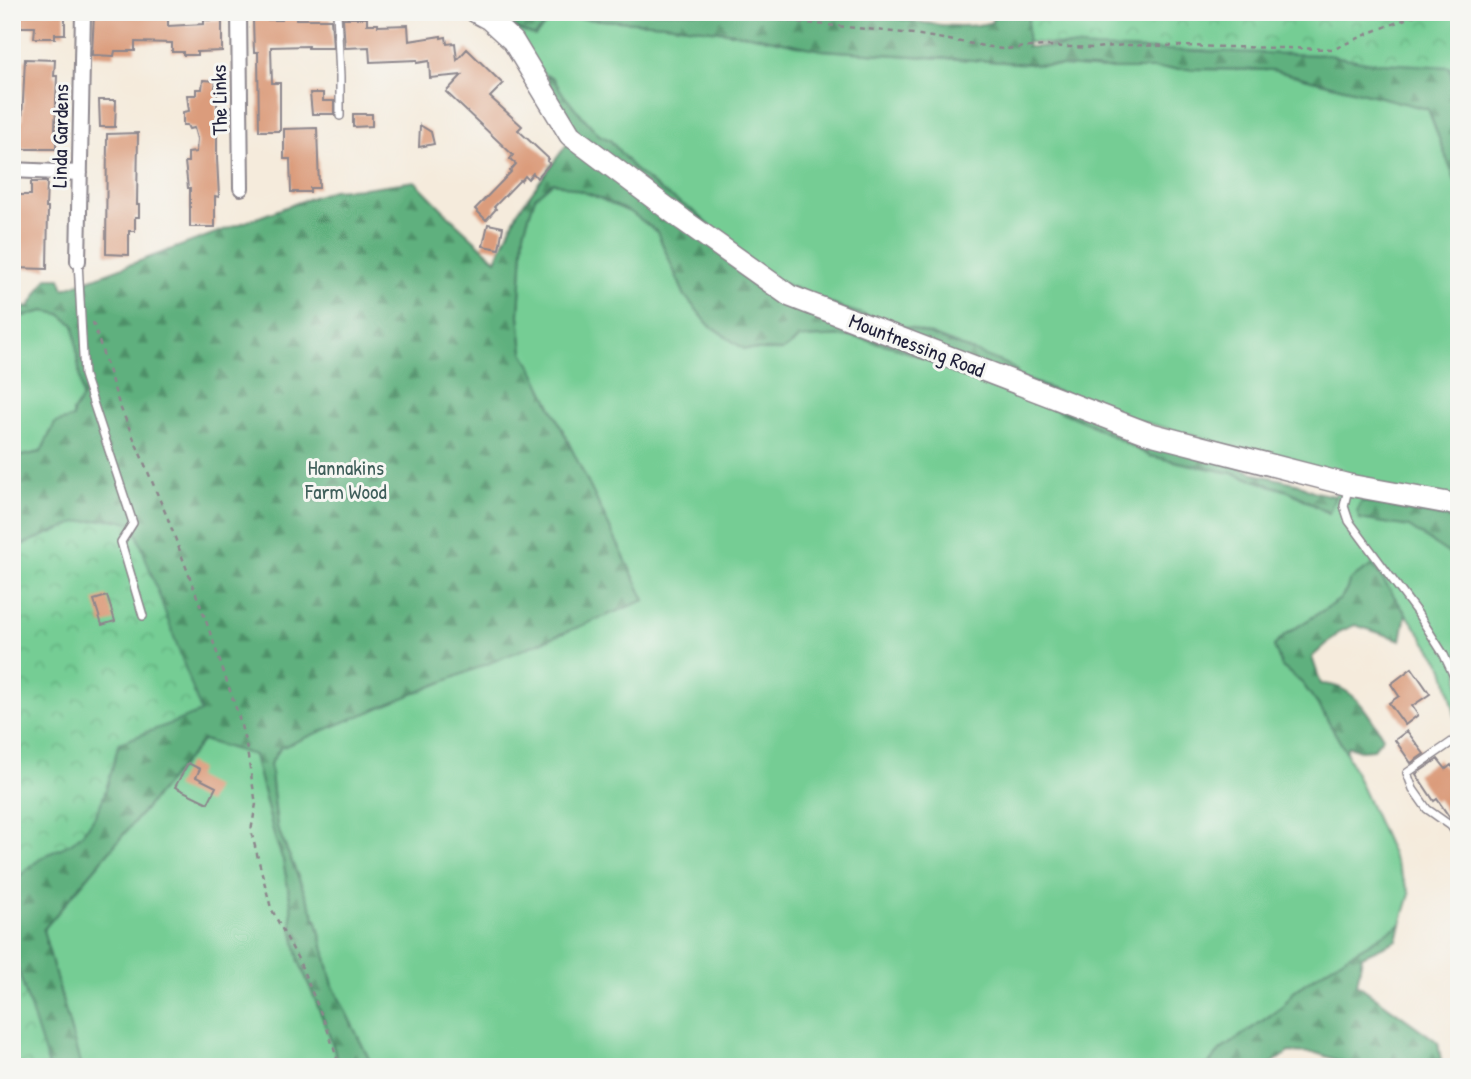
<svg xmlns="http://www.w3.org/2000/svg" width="1471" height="1079" viewBox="0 0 1471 1079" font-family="'Patrick Hand',sans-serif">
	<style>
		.grass { fill: #74cd94; stroke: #4b7868; stroke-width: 2 }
		.forest { fill: url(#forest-firs); stroke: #40695c; stroke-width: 2 }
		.park { fill: url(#park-crowns); stroke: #4b7868; stroke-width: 2 }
		.building { fill: #db9c7b }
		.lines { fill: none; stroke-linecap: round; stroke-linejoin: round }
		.lane-casing { stroke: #8c868c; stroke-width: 10 }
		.street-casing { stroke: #8c868c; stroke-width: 18 }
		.secondary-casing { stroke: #8c868c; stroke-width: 24 }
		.path { stroke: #8c868c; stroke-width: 2.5; stroke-dasharray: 5 5; stroke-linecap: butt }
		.lane { stroke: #fff; stroke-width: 7 }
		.street { stroke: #fff; stroke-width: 14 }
		.secondary { stroke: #fff; stroke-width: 21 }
		.labels { text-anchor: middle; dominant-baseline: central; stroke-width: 6; stroke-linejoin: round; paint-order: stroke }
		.street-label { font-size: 21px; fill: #22223b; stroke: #f6f6f2 }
		.park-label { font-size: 21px; fill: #3f5e5a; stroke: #f6f6f2 }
	</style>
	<defs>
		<pattern id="forest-firs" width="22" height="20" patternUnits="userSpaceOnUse" patternTransform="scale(1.75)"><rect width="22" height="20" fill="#5fb07e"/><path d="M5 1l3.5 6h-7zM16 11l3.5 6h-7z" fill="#4e8f68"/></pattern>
		<pattern id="park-crowns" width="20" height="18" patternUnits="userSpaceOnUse" patternTransform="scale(1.75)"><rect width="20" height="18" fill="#74cd94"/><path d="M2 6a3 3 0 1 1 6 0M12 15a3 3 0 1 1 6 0" fill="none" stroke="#64b080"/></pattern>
	</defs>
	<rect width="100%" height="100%" fill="#f6f6f2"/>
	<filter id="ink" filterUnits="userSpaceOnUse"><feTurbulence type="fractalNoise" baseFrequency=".0143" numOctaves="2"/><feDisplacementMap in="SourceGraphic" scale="14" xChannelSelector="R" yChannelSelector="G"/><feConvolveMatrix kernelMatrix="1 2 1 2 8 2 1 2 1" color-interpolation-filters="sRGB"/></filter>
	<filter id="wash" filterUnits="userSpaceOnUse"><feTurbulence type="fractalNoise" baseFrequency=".00686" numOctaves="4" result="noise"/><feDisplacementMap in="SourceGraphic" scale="28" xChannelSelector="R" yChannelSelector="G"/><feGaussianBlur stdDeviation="1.57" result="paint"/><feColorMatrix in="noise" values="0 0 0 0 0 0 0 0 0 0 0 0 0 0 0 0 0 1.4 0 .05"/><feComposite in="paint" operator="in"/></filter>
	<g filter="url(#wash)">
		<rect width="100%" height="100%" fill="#f5ebdc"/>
		<path class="grass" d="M553,17L665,24L749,35L821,50L1107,69H1194L1272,70L1428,109L1459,191V723H1457L1444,668L1373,566L1350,580L1346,591L1339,600L1285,635L1274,646L1282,667L1302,683L1321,709L1346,752L1410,894L1401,924L1329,967L1294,991L1282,1007L1221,1050L1206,1067H373L333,986L317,922L277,827L270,764L533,369L523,352L519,315L524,232L535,197L553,182L592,194L632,213L658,232L685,296L782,351L800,338L850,336L891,346L1010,390L1088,423L1150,456L1236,474L1291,492L1328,513L1343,477L1129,418L1017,376L1006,364L926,333L841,308L766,276L634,169L610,140L599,135L565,97L552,77L545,75L489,19L535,35Z
			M44,311L60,314L74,325L83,398L73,412L74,418L55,423L41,452L12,458V319Z
			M203,740L254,755L275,838L283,860L291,904L292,927L299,961L327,1028L340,1067H81L80,1064L43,930Z"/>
		<path class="forest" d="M494,12H867C905,19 955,33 992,22L993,12H1029L1027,47L1136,45L1200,51L1329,55L1367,62L1451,67L1459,64V191L1428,109L1272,70L1194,69H1107L821,50L749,35L665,24L553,17L535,36L489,19Z
			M545,75L552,77L565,97L599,135L610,140L634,169L660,190L695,212L766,276L841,308L926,333L1006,364L1017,371V376L1147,433L1260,475L1296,483L1315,492L1335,496L1329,513L1291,492L1236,474L1150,456L1088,423L1010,390L891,346L850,336L800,338L782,351L744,349L709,325L685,296L657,232L632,213L592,195L553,182L535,197L524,232L519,315L523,352L533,369L645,600L280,748L270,764L277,827L317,922L333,986L373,1067H340L327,1028L299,961L292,927L291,904L283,860L275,838L254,755L203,740L43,930L81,1067H49L12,951V884C21,874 33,863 45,856C54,850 66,847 74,841C103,818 109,777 119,743L200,712L78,522L12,549V458L41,452L55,423L73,418V412L82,398L74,325L60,314L44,311L12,319V310L30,306L47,278H60L64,289L332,190L364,188L415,181L456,223L496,260L518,211L570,140Z
			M1362,501L1442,517L1459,515V563L1454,557L1409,527L1360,519L1357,511Z
			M1373,565L1406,614L1401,640L1355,625L1341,631L1312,657L1321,684C1353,684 1368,713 1383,737L1373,749L1360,750L1348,746L1346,752L1321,709L1302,683L1282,667L1274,646L1285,635L1339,600L1346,591L1350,580Z
			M1401,924L1397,940L1362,956L1357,984L1438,1042L1442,1067H1358L1316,1053L1289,1052L1266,1067H1206L1221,1050L1282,1007L1294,991L1329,967Z"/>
		<path class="park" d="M1029,12H1459V122L1450,67L1367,62L1329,55L1094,48L1027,42Z
			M111,519L133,523L201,712L119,743C109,777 103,818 74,841C66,847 54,850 45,856C33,863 21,874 12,884V549L78,522Z
			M12,951L49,1067H12Z"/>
		<g id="blocks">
			<path class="building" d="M12,12H65V34H55V38H34L35,27H12Z
				M94,13L144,17V14H168V26L204,24V20H222V51L197,52V55H183V52H172V43L135,42V51H115L114,56L92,55Z
				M282,17H296V19H331L333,48H308V46L271,47L272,83H280V131H259L258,52H254L253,20H282Z
				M343,18H367V24H378V26L408,25L409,41L441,36V38L446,37L447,44L455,43L457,60L467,49L503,84L490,97L522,126L518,130L549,159L547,161L550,164L537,178L533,173L528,179L525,176L521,181L520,180L494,207L496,209L486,220L475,209L511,172L510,171L516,164L510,159L513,155L446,92L462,75L430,78L429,61L417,63V60L370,62L369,47L345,48Z
				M25,59L55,60L54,76H57L55,129H56V149H18V140H12V121H22Z
				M203,80L216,81L215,88H217V159L219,197L215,196V227H190V188H188L185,162H188V153L196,152L197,139L194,128L189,129L187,125H183V112L189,111L187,95H196V89H202Z
				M310,93H323V101H334V114H312Z
				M99,100H116L115,127H100Z
				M353,114H372V126L353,127Z
				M420,125L431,132L434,144L419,147Z
				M317,128L319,188H310V192H291L290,159H284V129Z
				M138,133L137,205H139V217H135V231H129V255L106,254L107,134Z
				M31,182H47L46,208H48L47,269L14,268L15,236H18V195H31Z
				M488,224L503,227L499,249L483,246Z
				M107,596L115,621L102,625L94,600Z
				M1412,668L1430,694L1412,706L1418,715L1405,725L1389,703L1399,696L1391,684Z
				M1407,731L1424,754L1411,763L1395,740Z
				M1438,759L1446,769L1451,765L1459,776V827L1450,818L1437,799L1434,801L1416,774Z
				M188,763L200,769L196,777L216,787L208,803L175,787Z"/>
		</g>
	</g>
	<g filter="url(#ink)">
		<use href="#blocks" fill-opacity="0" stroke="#8c868c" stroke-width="2"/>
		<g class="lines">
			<g class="lane-casing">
				<path id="lane" d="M337,12L340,77V116
					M78,261L84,375L133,523L121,542L143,616
					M1348,489L1344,506L1349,521L1418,614L1444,655L1459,687
					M1459,737L1407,773L1413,789L1427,809L1451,826L1459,838"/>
			</g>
			<g class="street-casing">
				<path id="street" d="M239,12L241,188
					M12,170L80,173
					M78,261L83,12"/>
			</g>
			<g class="secondary-casing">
				<path id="secondary" d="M476,12L489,19L513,41L570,135L683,220L790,296L1147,433L1349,485L1459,505"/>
			</g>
			<path class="path" d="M730,12L769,19L914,34L1002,49L1046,46L1094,48L1126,45L1334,49L1372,32L1424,12
				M93,322L119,404L168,519L205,618L238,714L246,745L256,804L251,831L271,908L299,961L327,1028L340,1067"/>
			<use href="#lane" class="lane"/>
			<use href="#street" class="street"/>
			<use href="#secondary" class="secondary"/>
		</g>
	</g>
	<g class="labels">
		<g class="street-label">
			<text transform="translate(219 100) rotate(-91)">The Links</text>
			<text transform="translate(60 136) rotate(-89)">Linda Gardens</text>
			<text transform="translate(917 345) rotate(21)">Mountnessing Road</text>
		</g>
		<g class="park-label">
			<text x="346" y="467">Hannakins<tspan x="346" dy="24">Farm Wood</tspan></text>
		</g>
	</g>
	<rect width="1471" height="1079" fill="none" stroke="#f6f6f2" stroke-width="42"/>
</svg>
